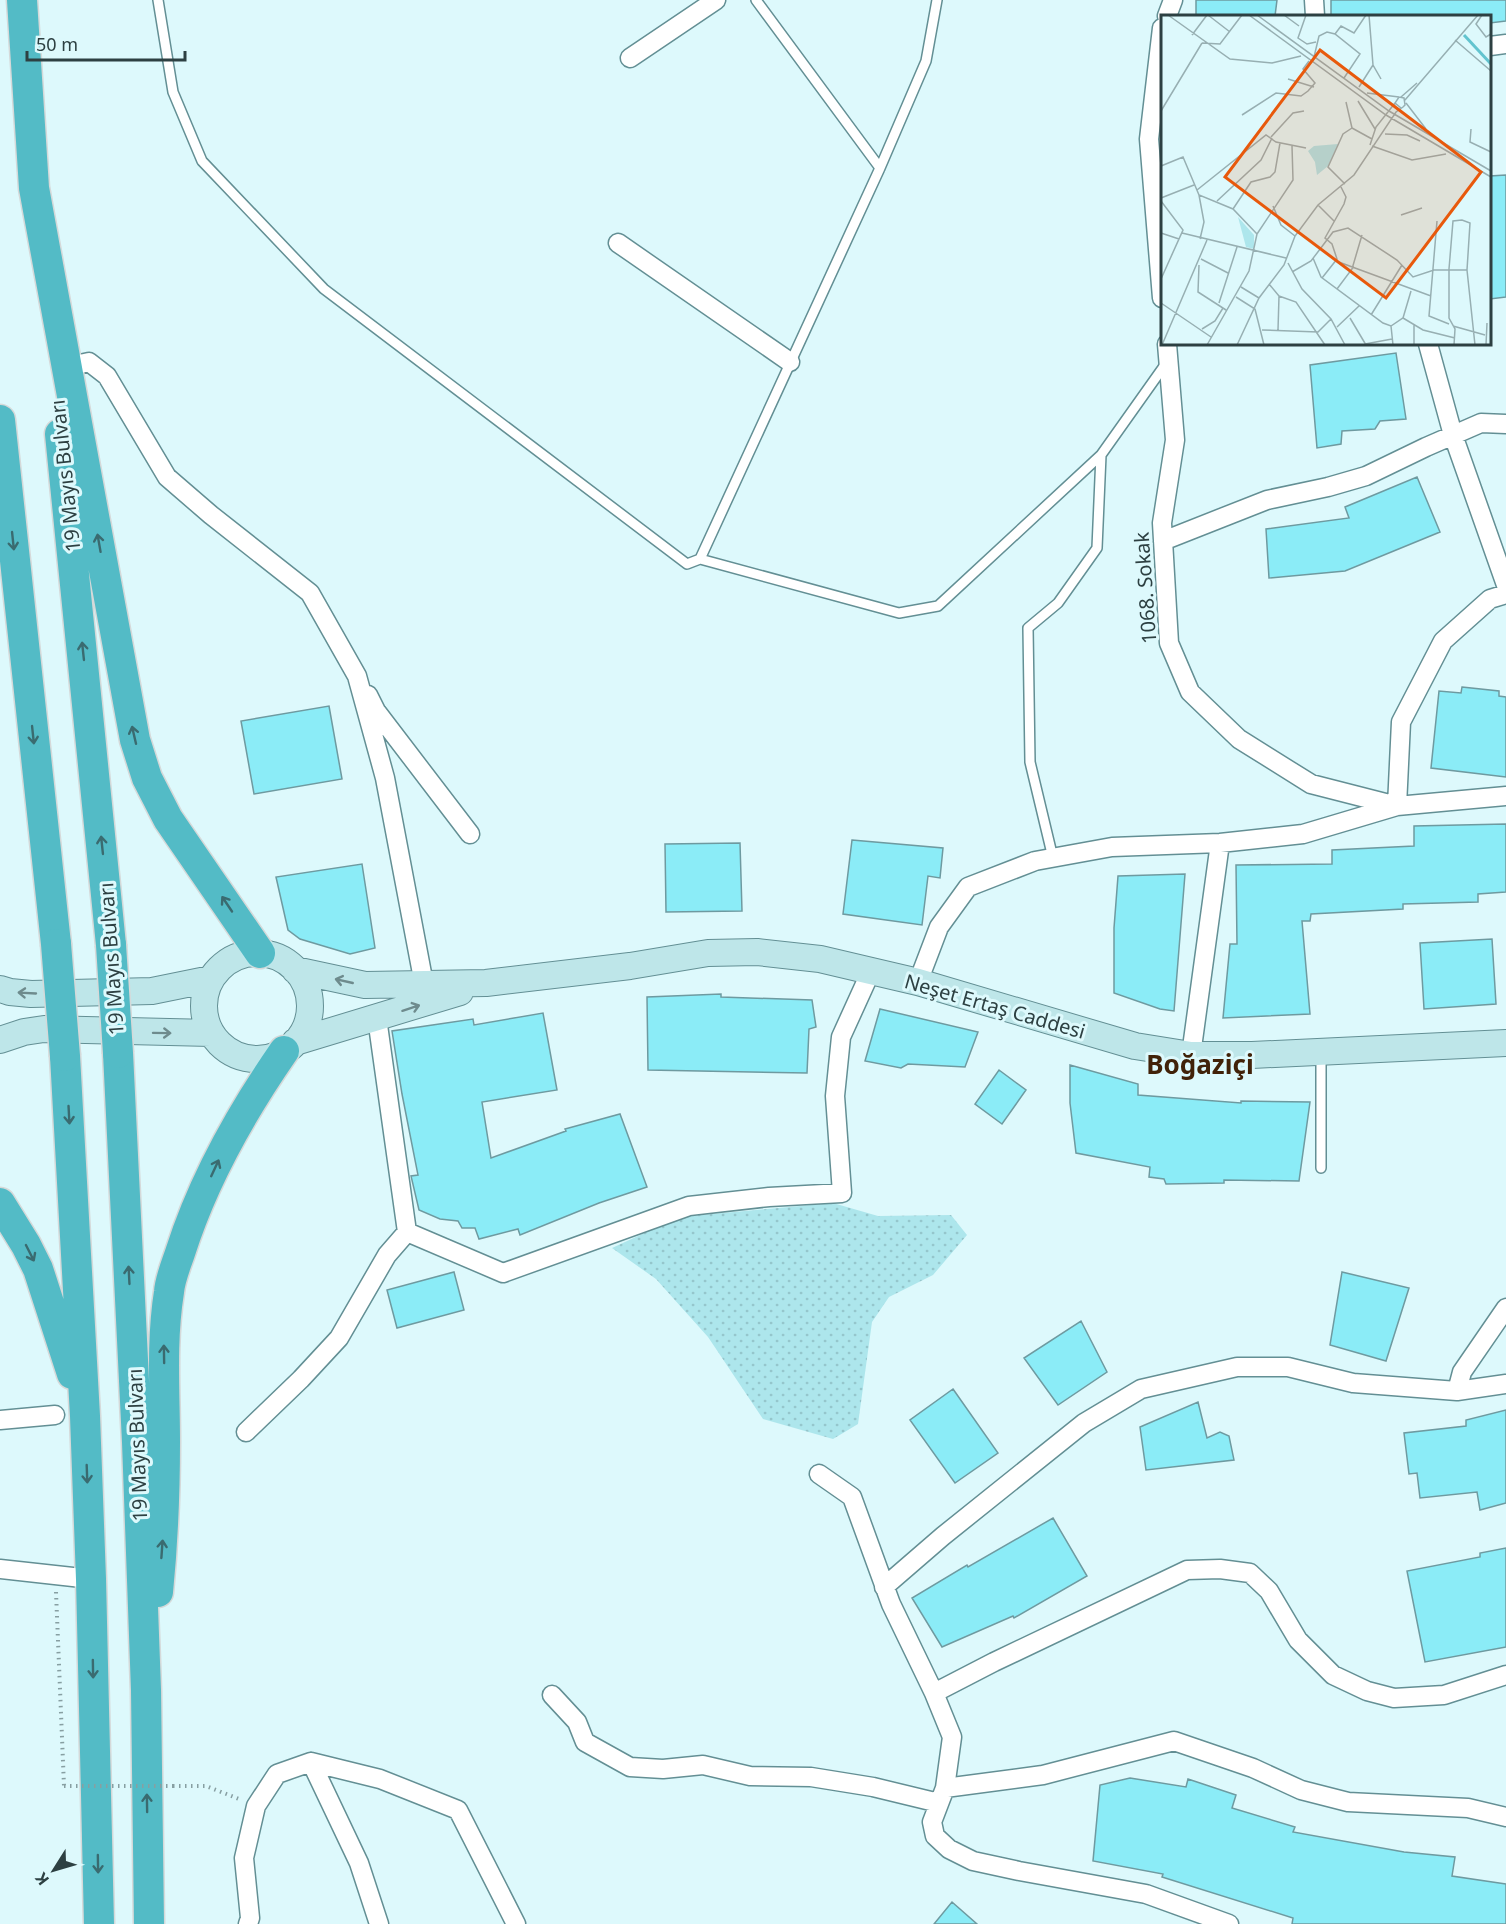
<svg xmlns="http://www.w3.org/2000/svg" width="1506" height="1924" viewBox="0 0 1506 1924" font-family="'Noto Sans',sans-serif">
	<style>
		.park { fill: url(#park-dots) }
		.building { fill: #8becf7; stroke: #6e9aa0; stroke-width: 1.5 }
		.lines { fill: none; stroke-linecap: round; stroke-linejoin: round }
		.service-casing { stroke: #638f94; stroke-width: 12 }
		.minor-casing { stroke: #638f94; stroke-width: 21 }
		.secondary-casing { stroke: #638f94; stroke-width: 28 }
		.trunk-casing { stroke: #d5d9d9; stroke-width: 33 }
		.path { stroke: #879fa2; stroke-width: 4; stroke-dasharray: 1.5 4.5; stroke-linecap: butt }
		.service { stroke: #fff; stroke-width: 9 }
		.minor { stroke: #fff; stroke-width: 18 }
		.secondary { stroke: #bee6e9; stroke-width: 26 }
		.trunk { stroke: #53bbc6; stroke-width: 30 }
		.trunk-bridge-casing { stroke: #d5d9d9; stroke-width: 33; stroke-linecap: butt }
		.path-bridge { stroke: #879fa2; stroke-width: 4; stroke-dasharray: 1.5 4.5; stroke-linecap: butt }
		.trunk-bridge { stroke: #53bbc6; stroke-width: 30 }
		.oneway { stroke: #3a6b70 }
		.oneway2 { stroke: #6e8b8d }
		.labels { text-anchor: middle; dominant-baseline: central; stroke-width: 6; stroke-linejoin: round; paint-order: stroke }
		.street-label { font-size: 20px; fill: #2d4042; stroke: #ddf9fc }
		.district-label { font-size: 26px; font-weight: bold; fill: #412209; stroke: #ddf9fc }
		.inset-river { fill: none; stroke: #62c4cf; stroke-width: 3 }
		.inset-road { fill: none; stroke: #97afb2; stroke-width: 1.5 }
		.view { fill: #e8590c; fill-opacity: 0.15; stroke: #e8590c; stroke-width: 3 }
		.inset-edge { fill: none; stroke: #2d4042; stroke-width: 3 }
	</style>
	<defs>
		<pattern id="park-dots" width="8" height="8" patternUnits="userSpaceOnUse" patternTransform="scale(1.5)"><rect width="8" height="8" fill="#ade6ec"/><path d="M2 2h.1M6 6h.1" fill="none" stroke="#95c6cc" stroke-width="1.8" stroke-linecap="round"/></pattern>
	</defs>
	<rect width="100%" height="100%" fill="#ddf9fc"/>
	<path class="park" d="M833,1203L878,1216L951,1215L967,1235L933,1275L889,1297L872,1322L858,1424L833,1439L763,1419L708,1337L656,1279L612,1248L679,1217Z"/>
	<path class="building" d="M1196,0H1277L1275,16H1196Z
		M1331,0H1506V21L1490,23V16H1331Z
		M1506,175V297L1490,299V176Z
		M1396,353L1406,419L1380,421L1375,429L1342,431L1341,444L1317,448L1310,365Z
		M1417,477L1440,532L1345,571L1269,578L1266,529L1349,518L1345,507Z
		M1462,687L1499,691V696L1506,697V777L1431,768L1439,691L1461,693Z
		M329,706L342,779L254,794L241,721Z
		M1506,824V892L1478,894V902L1403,904V909L1311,914L1310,921H1302L1310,1014L1223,1018L1230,944H1237L1236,865L1332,864V850L1414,846V826Z
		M852,840L943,848L940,878L928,876L922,925L843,914Z
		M740,843L742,911L666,912L665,844Z
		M362,864L375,948L350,954L300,939L288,930L276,877Z
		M1185,874L1174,1011L1160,1009L1114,993V928L1118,876Z
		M1492,939L1496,1004L1424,1009L1420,943Z
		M721,994V997L812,1000L816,1027L809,1029L807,1073L648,1070L647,997Z
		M880,1009L978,1032L965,1067L908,1064L901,1068L865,1061Z
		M543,1013L557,1090L482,1102L491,1158L566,1131L565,1129L620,1114L647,1187L599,1203L520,1235L518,1229L479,1239L475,1228H462L458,1221L440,1219L419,1210L411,1176L418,1175L402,1094L392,1031L473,1019L474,1025Z
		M1070,1065L1138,1084V1095L1241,1103V1101L1310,1102L1299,1181L1224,1180V1183L1166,1184L1164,1179L1149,1177L1150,1167L1076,1153L1070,1103Z
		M999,1070L1026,1090L1002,1124L975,1104Z
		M454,1272L464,1310L397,1328L387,1290Z
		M1342,1272L1409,1288L1386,1361L1330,1345Z
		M1081,1321L1107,1372L1058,1405L1024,1358Z
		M953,1389L998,1453L955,1483L910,1420Z
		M1198,1402L1207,1438L1220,1432L1229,1436L1234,1460L1146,1470L1140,1427Z
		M1506,1410V1503L1480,1510L1477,1492L1420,1498L1417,1473L1409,1474L1404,1433L1466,1426V1420Z
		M1053,1518L1087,1576L1014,1618L1013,1616L942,1647L912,1598L967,1565L968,1567Z
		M1506,1548V1647L1425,1662L1407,1571L1480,1557V1553Z
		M1130,1778L1186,1787L1188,1779L1236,1795L1232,1808L1295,1827L1293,1832L1404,1852L1455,1857L1452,1876L1506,1884V1924H1292L1293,1918L1162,1877L1163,1874L1093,1861L1100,1785Z
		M952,1902L977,1924H934Z"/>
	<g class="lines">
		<g class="service-casing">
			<path id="service" d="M158,0L173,92L202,161L324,289L687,564L700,559L899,613L938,606L1101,455
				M756,0L880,168
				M700,559L880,168L926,61L937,0
				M1053,858L1030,762L1028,628L1058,603L1097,548L1101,455L1167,362
				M1321,1168V1054"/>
		</g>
		<g class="minor-casing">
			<path id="minor" d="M1314,0L1315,16
				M1167,16L1173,0
				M1162,28L1149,139L1162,298
				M1490,46L1506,44
				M630,58L716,0
				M618,243L790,362
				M1167,344L1175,440L1162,523L1169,643L1190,692L1239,739L1311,784L1397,806L1506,796
				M1428,344L1453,435L1506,585
				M66,367L89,362L107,376L167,477L211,515L310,593L357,676L385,778L424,984
				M1163,541L1267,500L1328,487L1366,476L1426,447L1481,423L1506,424
				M368,695L376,711L470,834
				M918,982L939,927L968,887L1035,861L1112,847L1220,843L1303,834L1397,806L1401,722L1443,641L1490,599L1506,594
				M377,1018L407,1232
				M1191,1055L1220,843
				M1457,1391L1462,1372L1506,1308
				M0,1420L55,1415
				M246,1432L301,1379L339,1338L387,1255L407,1232L503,1273L689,1206L769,1197L842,1193L835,1096L841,1037L871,971
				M819,1474L852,1497L891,1604L934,1693L952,1737L945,1788L932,1822L935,1836L949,1849L973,1861L1019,1871L1146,1894L1229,1924
				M0,1569L91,1579
				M884,1587L943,1536L1084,1423L1141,1389L1237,1367H1288L1353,1383L1457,1391L1506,1384
				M934,1693L994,1662L1187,1570L1220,1569L1250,1573L1269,1591L1298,1640L1333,1675L1367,1691L1394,1698L1444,1695L1506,1675
				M552,1695L577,1722L585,1742L630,1767L663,1769L703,1765L750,1776L811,1777L873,1787L939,1803
				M311,1762L359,1863L379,1924
				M945,1788L1043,1775L1174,1741L1253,1768L1301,1790L1348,1802L1468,1808L1506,1817
				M248,1924L250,1918L244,1858L256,1806L277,1774L311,1762L380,1779L458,1810L516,1924"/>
		</g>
		<g class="secondary-casing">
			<path id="secondary" d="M204 1006a53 53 0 1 1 106 0a53 53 0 1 1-106 0Z
				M295,970L365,985L486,983L630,966L708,953L757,952L820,959L871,971L918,982L1135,1046L1191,1055H1252L1506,1043
				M0,989L10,992L31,994L152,991L211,979
				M0,1040L24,1032L44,1029L211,1033
				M295,1042L460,992"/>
		</g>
		<g class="trunk-casing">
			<path id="trunk" d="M22,0L34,188L135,740L147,778L168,819L260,953
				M0,420L56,944
				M60,434L111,945
				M118,1053L137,1442L146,1690L149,1924
				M65,1056L85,1416L91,1579L99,1924
				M0,1203L26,1245L38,1269L72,1374
				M158,1592C163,1542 165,1492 165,1442C165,1392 161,1342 169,1292C170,1279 176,1265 180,1253C203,1180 241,1113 284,1051"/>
		</g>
		<path class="path" d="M56,1592L64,1786
			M173,1786H206L239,1799"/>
		<use href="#service" class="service"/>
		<use href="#minor" class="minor"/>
		<use href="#secondary" class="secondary"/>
		<use href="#trunk" class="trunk"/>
		<g class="trunk-bridge-casing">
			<path id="trunk-bridge" d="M56,944L65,1056
				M111,945L118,1053"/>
		</g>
		<path class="path-bridge" d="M64,1786H173"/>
		<use href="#trunk-bridge" class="trunk-bridge"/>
	</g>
	<defs><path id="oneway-shaft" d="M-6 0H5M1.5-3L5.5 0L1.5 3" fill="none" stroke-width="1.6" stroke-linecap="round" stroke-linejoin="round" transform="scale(1.5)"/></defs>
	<g class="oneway">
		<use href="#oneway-shaft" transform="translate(13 541) rotate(84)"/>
		<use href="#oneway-shaft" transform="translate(99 543) rotate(-100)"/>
		<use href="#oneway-shaft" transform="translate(83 651) rotate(-96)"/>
		<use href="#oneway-shaft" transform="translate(33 735) rotate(84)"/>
		<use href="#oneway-shaft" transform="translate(134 735) rotate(-103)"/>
		<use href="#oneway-shaft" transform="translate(102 845) rotate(-96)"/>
		<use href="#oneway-shaft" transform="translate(227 904) rotate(-124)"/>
		<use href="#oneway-shaft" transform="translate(69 1115) rotate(87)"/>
		<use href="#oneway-shaft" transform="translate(215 1168) rotate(-65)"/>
		<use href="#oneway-shaft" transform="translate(30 1253) rotate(63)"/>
		<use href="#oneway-shaft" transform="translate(129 1275) rotate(-93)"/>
		<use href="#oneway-shaft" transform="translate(164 1354) rotate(-91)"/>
		<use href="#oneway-shaft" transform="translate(87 1474) rotate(88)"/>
		<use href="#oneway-shaft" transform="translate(162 1549) rotate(-86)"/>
		<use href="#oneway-shaft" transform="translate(93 1669) rotate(89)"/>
		<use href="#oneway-shaft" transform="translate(147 1803) rotate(-91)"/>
		<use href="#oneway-shaft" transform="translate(98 1864) rotate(89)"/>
	</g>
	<g class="oneway2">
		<use href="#oneway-shaft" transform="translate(344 981) rotate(-167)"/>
		<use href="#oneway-shaft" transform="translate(27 993) rotate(-177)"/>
		<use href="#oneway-shaft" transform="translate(411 1008) rotate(-18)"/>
		<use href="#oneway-shaft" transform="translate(162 1033) rotate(1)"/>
	</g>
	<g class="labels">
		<g class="street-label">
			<text transform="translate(65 476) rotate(-96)">19 Mayıs Bulvarı</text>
			<text transform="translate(1145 588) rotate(-94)">1068. Sokak</text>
			<text transform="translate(111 959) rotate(-94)">19 Mayıs Bulvarı</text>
			<text transform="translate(995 1006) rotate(16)">Neşet Ertaş Caddesi</text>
			<text transform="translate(137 1445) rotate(-92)">19 Mayıs Bulvarı</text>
		</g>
		<g class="district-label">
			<text x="1200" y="1064">Boğaziçi</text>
		</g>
	</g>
	<g transform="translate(1161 15)">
		<rect width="330" height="330" fill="#ddf9fc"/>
		<path d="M177,129L167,151L156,160L154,147L147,136L153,131ZM77,202L93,220V234L85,232Z" fill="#ade6ec"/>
		<path class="inset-river" d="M303,20L330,49"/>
		<path class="inset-road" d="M7,0L69,44L111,48L140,41M47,0L69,17M88,0L225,100L330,162M96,0L228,96L330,156M123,0L138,11M145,0L137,23L146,29L155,27M208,0L212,50L220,64M321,0L315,9L325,22L330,19M174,19L180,11L193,18L205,0M31,20L46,0M294,25L330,56M41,28L59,29L81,0M153,42L158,21L166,17L174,19L199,39L183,63M127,64L153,72M198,72L212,50M206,78L238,82M240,82L256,68M244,85L317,0M197,86L214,114M245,88L265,114M0,96L41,28M81,100L115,78L140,81L147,76L154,68L142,54L148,46M191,113L211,124M310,114L309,127L330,137M224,119L246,120L259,126M110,122L132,98L143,96M209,130L215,112L234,88M211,131L251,145L285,139M0,151L22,142L38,180L72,194L96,219M184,169L167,152L182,119L191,113L185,87M36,175L105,120L115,127L145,133M38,180L43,207L39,224M0,183L33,170M0,186L22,215L0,264M56,186L100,145L111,123M157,190L173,206M112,191L120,210L134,221M72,194L90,167L109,162L114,157L119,128M240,200L261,193M276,206L268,301L288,309M0,218L18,224M21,218L125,243M96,219L132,165L131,131M152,243L160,262L222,308L230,311L242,303L262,315L294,323M40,244L67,258M175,246L270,281M127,248L141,274L170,304L184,330M38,250L37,277L65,295M131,257L150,246L172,217L187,213L236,245L252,262L273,255H306M161,263L176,244L171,229L164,223L183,189L185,182L180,172M108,269L118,281L117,315M80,272L98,283M176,274L191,254L201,220M118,281L135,287L164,330M75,282L94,294L103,330M0,288L50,322M58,288L76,232M210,300L241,250M189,303L205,330M242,303L250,276M253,310V330M230,311L232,330M292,311L324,320M176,312L198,291M41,314L54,306L62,293M101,315L157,317L170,304M204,329L231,324M1,330L46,225M46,330L88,256L96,219M76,330L98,283L123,250L134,221L157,190L193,160L235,97L242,92L244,90L243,83L238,82L234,88L240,93M293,330L294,314L288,303V254L292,206L301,205L309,208L306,255L314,330M325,330L326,308"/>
		<path class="view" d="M159,35L320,157L225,283L64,162Z"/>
		<rect width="330" height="330" class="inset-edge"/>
	</g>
	<g transform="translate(54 1870) rotate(233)" stroke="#ddf9fc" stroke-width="4.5" paint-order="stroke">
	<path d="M0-4.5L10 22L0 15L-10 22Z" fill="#2d4042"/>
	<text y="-9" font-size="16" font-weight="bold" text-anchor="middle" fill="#2d4042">K</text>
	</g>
	<path d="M27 51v9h158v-9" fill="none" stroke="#2d4042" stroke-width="3"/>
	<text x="36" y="51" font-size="18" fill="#2d4042" stroke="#ddf9fc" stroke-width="4.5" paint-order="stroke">50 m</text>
</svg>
